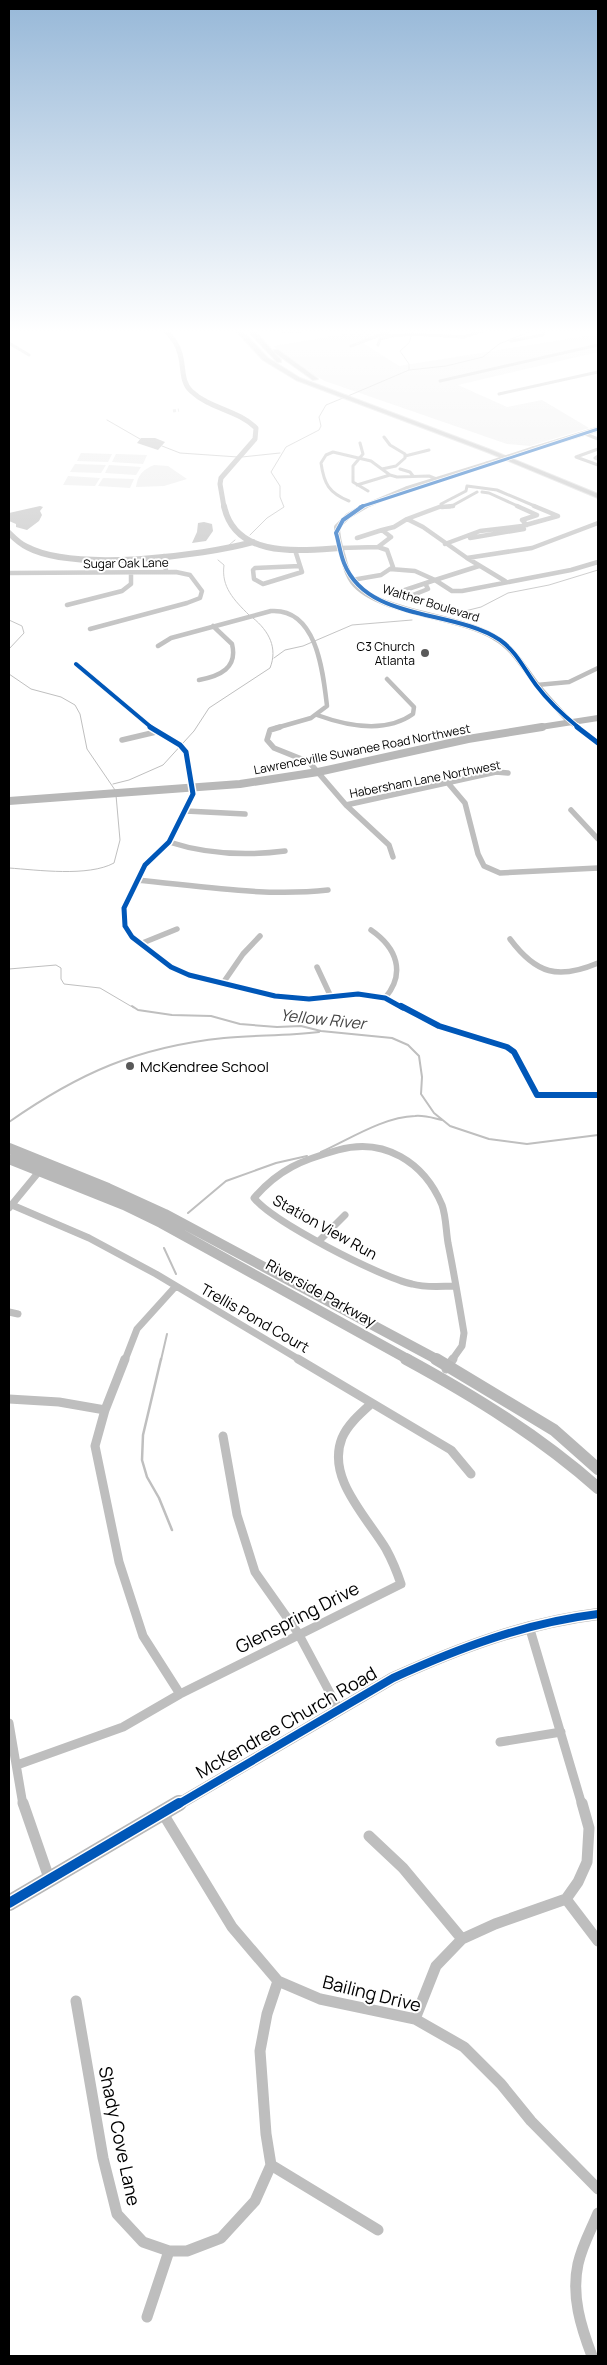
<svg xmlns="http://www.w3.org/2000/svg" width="607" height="2365" viewBox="0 0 607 2365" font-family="Manrope,sans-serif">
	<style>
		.green { fill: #ececec }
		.water { fill: #bfbfbf }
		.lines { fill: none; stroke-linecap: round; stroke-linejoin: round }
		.stream-far2 { stroke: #bfbfbf; stroke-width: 1 }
		.stream-far1 { stroke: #bfbfbf; stroke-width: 2 }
		.stream { stroke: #bfbfbf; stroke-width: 2.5 }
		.street-tunnel { stroke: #d9d9d9; stroke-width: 3; stroke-dasharray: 3 2; stroke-linecap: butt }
		.highway-casing { stroke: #dbdbdb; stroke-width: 2 }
		.street-far5 { stroke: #bebebe; stroke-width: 3 }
		.street-far4 { stroke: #bebebe; stroke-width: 4.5 }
		.street-far3 { stroke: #bebebe; stroke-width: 5.5 }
		.street-far2 { stroke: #bebebe; stroke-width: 7 }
		.street-far1 { stroke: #bebebe; stroke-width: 9 }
		.street { stroke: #bebebe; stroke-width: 11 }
		.secondary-far5 { stroke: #b8b8b8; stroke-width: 5 }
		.secondary-far4 { stroke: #b8b8b8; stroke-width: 6 }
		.secondary-far3 { stroke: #b8b8b8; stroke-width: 8 }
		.secondary-far2 { stroke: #b8b8b8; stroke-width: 10 }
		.secondary-far1 { stroke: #b8b8b8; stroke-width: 12 }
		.secondary { stroke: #b8b8b8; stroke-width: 16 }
		.highway { fill: #bebebe; fill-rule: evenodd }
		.secondary-bridge { stroke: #b8b8b8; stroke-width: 5 }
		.cycleway-far5-casing { stroke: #fff; stroke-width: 4.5 }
		.cycleway-far4-casing { stroke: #fff; stroke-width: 5.5 }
		.cycleway-far3-casing { stroke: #fff; stroke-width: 8 }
		.cycleway-far2-casing { stroke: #fff; stroke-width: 9 }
		.cycleway-far1-casing { stroke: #fff; stroke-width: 11 }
		.cycleway-casing { stroke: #fff; stroke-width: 13 }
		.cycleway-far5 { stroke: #0057b8; stroke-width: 3 }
		.cycleway-far4 { stroke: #0057b8; stroke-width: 4 }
		.cycleway-far3 { stroke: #0057b8; stroke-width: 5 }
		.cycleway-far2 { stroke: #0057b8; stroke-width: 6 }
		.cycleway-far1 { stroke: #0057b8; stroke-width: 8 }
		.cycleway { stroke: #0057b8; stroke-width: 10 }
		.poi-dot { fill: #595959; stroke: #fff; stroke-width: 2 }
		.labels { text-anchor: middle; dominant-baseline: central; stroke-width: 4; stroke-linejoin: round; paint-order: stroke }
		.far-street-label { font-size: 12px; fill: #000; stroke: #fff }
		.far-poi-label { font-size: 12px; fill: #000; stroke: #fff; text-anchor: end }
		.poi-label { font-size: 15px; fill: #000; stroke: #fff; text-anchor: start }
		.street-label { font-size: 15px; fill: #000; stroke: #fff }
		.water-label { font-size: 16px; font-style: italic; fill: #444; stroke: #fff }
		.near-street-label { font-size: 18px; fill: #000; stroke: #fff }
	</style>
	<rect width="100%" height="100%" fill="#fff"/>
	<path class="green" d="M361,331H387L360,341L399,366L598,334V352L458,385L507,407L542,400L589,428L530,446L507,444L325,381L292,364L274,346Z
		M81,453L112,454L108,462L77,461Z
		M116,454L147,455L143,464L112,462Z
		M75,464L106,465L101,473L70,472Z
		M109,465L141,467L136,475L105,473Z
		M154,465L168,466L187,479L164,486L136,487C138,474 143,470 154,465Z
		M68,476L100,478L95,486L63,485Z
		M103,478L134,479L130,488L98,486Z"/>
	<path class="water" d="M141,438H155L165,442L158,450L137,443Z
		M40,506L43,507L40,511L42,515L39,521L27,530L16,527V524L9,521V513Z
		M204,522L212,524L213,531L206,541L192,543L197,532L198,523Z"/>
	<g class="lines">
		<path class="stream-far2" d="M409,370V364L400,351L409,343L413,331
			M348,396L409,370L446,366L483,357L499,344L531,331
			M107,420L140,439
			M162,446L180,453L238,457
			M242,457L280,453
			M250,535L267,518L284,507L280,497V486L271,472L286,447L319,430L321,426L319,417L326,405L343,398
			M229,545L235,540
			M218,560L224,565C221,587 234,600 249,615
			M444,611H465L481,607L508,593L549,585L598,570
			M9,620L22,626L24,633L9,649
			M274,658L285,650L303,646L352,625L412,620
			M9,674L31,689L61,697L75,705L80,714L87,749L115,790
			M113,784L129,780L163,765L194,731L209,708L270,668C278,648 269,631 253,618
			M9,868C38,870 88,877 114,863L120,840L116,795
			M9,969L56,965L61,968V979L64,984L100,988L134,1008"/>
		<path class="stream-far1" d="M132,1006L138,1010L172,1015L211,1016L240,1024L277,1027L301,1026L321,1031L392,1038L408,1045L419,1056L422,1077L421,1094L434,1113L450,1126L489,1139L527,1144L598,1135
			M9,1122C79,1073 138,1047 224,1038C255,1035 287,1036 319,1032
			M321,1152C350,1139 383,1117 415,1116C424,1115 433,1118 442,1120
			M188,1213L226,1181L276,1163L307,1156
			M164,1248L176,1274
			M161,1360L167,1334"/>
		<path class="stream" d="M161,1359L143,1435L142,1460L147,1477L159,1498L172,1530"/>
		<path class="street-tunnel" d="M173,411L179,410"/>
		<g class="highway-casing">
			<path id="highway" d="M236,331H242L268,358L300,378L491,450L598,494V498L487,452L296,380L263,360Z
				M248,331H254L281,360V362H277Z
				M274,350H278L318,379L313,380L274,352Z"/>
		</g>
		<path class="street-far5" d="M282,331H300
			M385,334L391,336L413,334L463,337L483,331
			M511,341L542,335L544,334L542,331
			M9,343L29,355
			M378,345L380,339L388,337
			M351,346L388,332
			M440,381L598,345
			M499,394L598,372
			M583,433L598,439
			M360,443L363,454L353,466V482L368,491
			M598,449L576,457L598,465
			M405,456L429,450
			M598,456L595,458L598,459
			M382,469L396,466L405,458V454L390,445L384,437
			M400,469L410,472L413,476
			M357,485L390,475
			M482,492L489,493L520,507
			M349,501C329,493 324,484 321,463L326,455L333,452L371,461L390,475L397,477L429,476L439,480
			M442,507H450L477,492
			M442,507L441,504L466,491L467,486L497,490L537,507"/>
		<path class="street-far4" d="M517,506L537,515L522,520L527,525
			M442,507L453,506
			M407,519L442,506
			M382,530L394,527L407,519L423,527L467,558
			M357,538L382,530L391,537L378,547
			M470,538L524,529
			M445,544L480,531L522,526L558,516L534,506
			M339,548L378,547L387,550L393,567L381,575L352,580
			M295,550L302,572L263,584L254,579L253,570L255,568L300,566
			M164,556L166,571
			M479,566L435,580L452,591H462L571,570L598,562
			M390,569L415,571L435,580L396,593V596L408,597L428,589L426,585
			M9,573L176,572L190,575L202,591L200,598L187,603L90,629
			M505,581L467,558L532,548L598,523
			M67,605L122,591L131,584V573
			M158,646L171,638L271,611C317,608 323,672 327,706L311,718L276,728
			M76,664L152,728
			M199,680C220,676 238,668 232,644L213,626
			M537,685L569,682L598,668
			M317,715C347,726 385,734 413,714L414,707L387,679
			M570,722L578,728"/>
		<path class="street-far3" d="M150,727L180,745L186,752L193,794L169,842L145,865L124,908L125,926L132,937L171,967L189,975L275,996L309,999L358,994L385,998L403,1008
			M280,727L270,730L267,740L274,748L309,762L346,805L389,845L393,857
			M577,727L598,743
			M122,740L156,732
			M448,783L465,803L478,854L484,866L500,873L598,868
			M346,805L496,772L508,773
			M571,810L598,839
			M186,811L245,814
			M169,842C206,854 246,856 285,851
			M137,880C200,886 264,897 328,890
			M371,930C397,948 406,973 385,998
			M510,939C536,974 558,980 598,963
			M140,944L177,929
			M317,967L331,997
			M223,983L243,954L260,936"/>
		<path class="street-far2" d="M401,1006L439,1026L507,1047L514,1052L537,1095H598
			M12,1205L89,1238L156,1274L300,1360
			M9,1208L42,1168
			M320,1240L345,1215
			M9,1312L18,1314
			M125,1360L137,1329L175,1287
			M452,1360L462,1346L464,1333C459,1303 454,1273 448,1243C446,1231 446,1216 442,1205C424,1162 384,1137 338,1150C302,1160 279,1169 254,1198C273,1222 380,1277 412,1284C426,1288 442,1286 455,1286"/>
		<path class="street-far1" d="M125,1359L105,1410L95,1446L119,1562L143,1636L180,1694
			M298,1359L451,1450L471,1474
			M446,1369L453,1359
			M9,1399L59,1402L105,1410
			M223,1436L237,1515L255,1572L298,1633L338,1708
			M529,1626L582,1805
			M9,1723L23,1805
			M500,1742L561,1732
			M17,1765L123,1727L180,1694L401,1584C397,1572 392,1560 386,1549C367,1517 326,1478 342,1438C348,1424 361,1413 372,1403"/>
		<path class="street" d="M23,1803L49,1878
			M162,1812L232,1927L278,1981L320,1999L415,2019L464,2047L501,2084L531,2121L598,2189
			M369,1836L403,1868L462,1939
			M566,1899L598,1941
			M76,2001L103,2158L117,2214L143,2242L169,2251H187L221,2238L255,2201L271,2165L266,2134L260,2051L267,2014L278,1981
			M415,2019L436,1966L462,1939L495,1924L566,1899L578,1882L587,1862L589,1828L582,1803
			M271,2165L378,2230
			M147,2317L169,2251
			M592,2356C581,2327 571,2296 578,2264C582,2246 591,2230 598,2213"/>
		<path class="secondary-far5" d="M166,331C173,338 178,345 180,354C184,367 181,382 191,391C210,409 238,410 256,428L255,439L221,478L220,484L224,507
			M533,449L598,429
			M363,507L406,489L487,464"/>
		<path class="secondary-far4" d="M224,506C235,558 297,551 339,548
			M365,506L348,516L337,527C337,538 340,547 343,557C345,565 347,574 353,582C377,613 458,615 494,637C514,648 523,667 537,685C547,698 559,710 570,722
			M9,533C14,538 20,544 27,547C74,572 202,556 253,542
			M534,728L598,718"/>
		<path class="secondary-far3" d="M9,801L240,784L318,772L468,739L542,727"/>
		<path class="secondary-far2" d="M9,1148L108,1188L165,1214L438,1360
			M9,1159L124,1205L161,1223L409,1360"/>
		<path class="secondary-far1" d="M406,1359C474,1396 539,1436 598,1488
			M436,1359L554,1430L598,1469
			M177,1805L393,1678C459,1648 525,1623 598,1614"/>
		<path class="secondary" d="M9,1903L179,1803"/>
		<use href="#highway" class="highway"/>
		<path class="secondary-bridge" d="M487,464L533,449"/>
		<g class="cycleway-far5-casing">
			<path id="cycleway-far5" d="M360,507L598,429"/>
		</g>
		<g class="cycleway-far4-casing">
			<path id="cycleway-far4" d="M363,506L343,520L336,533C339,543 340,553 344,563C367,622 454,609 500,640C516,651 524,669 536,685C548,701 563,715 579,728
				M76,664L152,728"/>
		</g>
		<g class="cycleway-far3-casing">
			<path id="cycleway-far3" d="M150,727L180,745L186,752L193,794L169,842L145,865L124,908L125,926L132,937L171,967L189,975L275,996L309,999L358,994L385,998L403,1008
				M577,727L598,743"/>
		</g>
		<g class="cycleway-far2-casing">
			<path id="cycleway-far2" d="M401,1006L439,1026L507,1047L514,1052L537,1095H598"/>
		</g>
		<g class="cycleway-far1-casing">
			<path id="cycleway-far1" d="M177,1805L393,1678C459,1648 525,1623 598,1614"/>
		</g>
		<g class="cycleway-casing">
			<path id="cycleway" d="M9,1903L179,1803"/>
		</g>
		<use href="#cycleway-far5" class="cycleway-far5"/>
		<use href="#cycleway-far4" class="cycleway-far4"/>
		<use href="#cycleway-far3" class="cycleway-far3"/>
		<use href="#cycleway-far2" class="cycleway-far2"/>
		<use href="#cycleway-far1" class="cycleway-far1"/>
		<use href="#cycleway" class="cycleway"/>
	</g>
	<linearGradient id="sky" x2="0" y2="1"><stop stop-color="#97b8d8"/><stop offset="0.5" stop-color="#fff"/><stop offset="1" stop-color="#fff" stop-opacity="0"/></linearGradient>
	<rect width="607" height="662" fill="url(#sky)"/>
	<g class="poi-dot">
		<circle cx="425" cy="653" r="5"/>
		<circle cx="130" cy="1066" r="5"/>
	</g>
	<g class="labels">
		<g class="far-street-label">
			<text transform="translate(126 563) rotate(-1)">Sugar Oak Lane</text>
			<text transform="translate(431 603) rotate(17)">Walther Boulevard</text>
			<text transform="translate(362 749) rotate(-11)">Lawrenceville Suwanee Road Northwest</text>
			<text transform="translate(425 779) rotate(-11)">Habersham Lane Northwest</text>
		</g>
		<g class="far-poi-label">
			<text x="415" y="646">C3 Church<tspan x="415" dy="14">Atlanta</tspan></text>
		</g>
		<g class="poi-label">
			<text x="140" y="1066">McKendree School</text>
		</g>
		<g class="street-label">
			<text transform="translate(325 1227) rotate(29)">Station View Run</text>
			<text transform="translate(321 1293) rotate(29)">Riverside Parkway</text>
			<text transform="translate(255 1318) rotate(30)">Trellis Pond Court</text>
		</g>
		<g class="water-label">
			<text transform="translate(323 1019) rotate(6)">Yellow River</text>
		</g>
		<g class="near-street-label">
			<text transform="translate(297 1617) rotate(-27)">Glenspring Drive</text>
			<text transform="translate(286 1722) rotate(-30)">McKendree Church Road</text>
			<text transform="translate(372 1993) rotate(14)">Bailing Drive</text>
			<text transform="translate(120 2136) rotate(78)">Shady Cove Lane</text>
		</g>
	</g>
	<rect width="607" height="2365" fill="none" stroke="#000000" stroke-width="20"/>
</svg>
